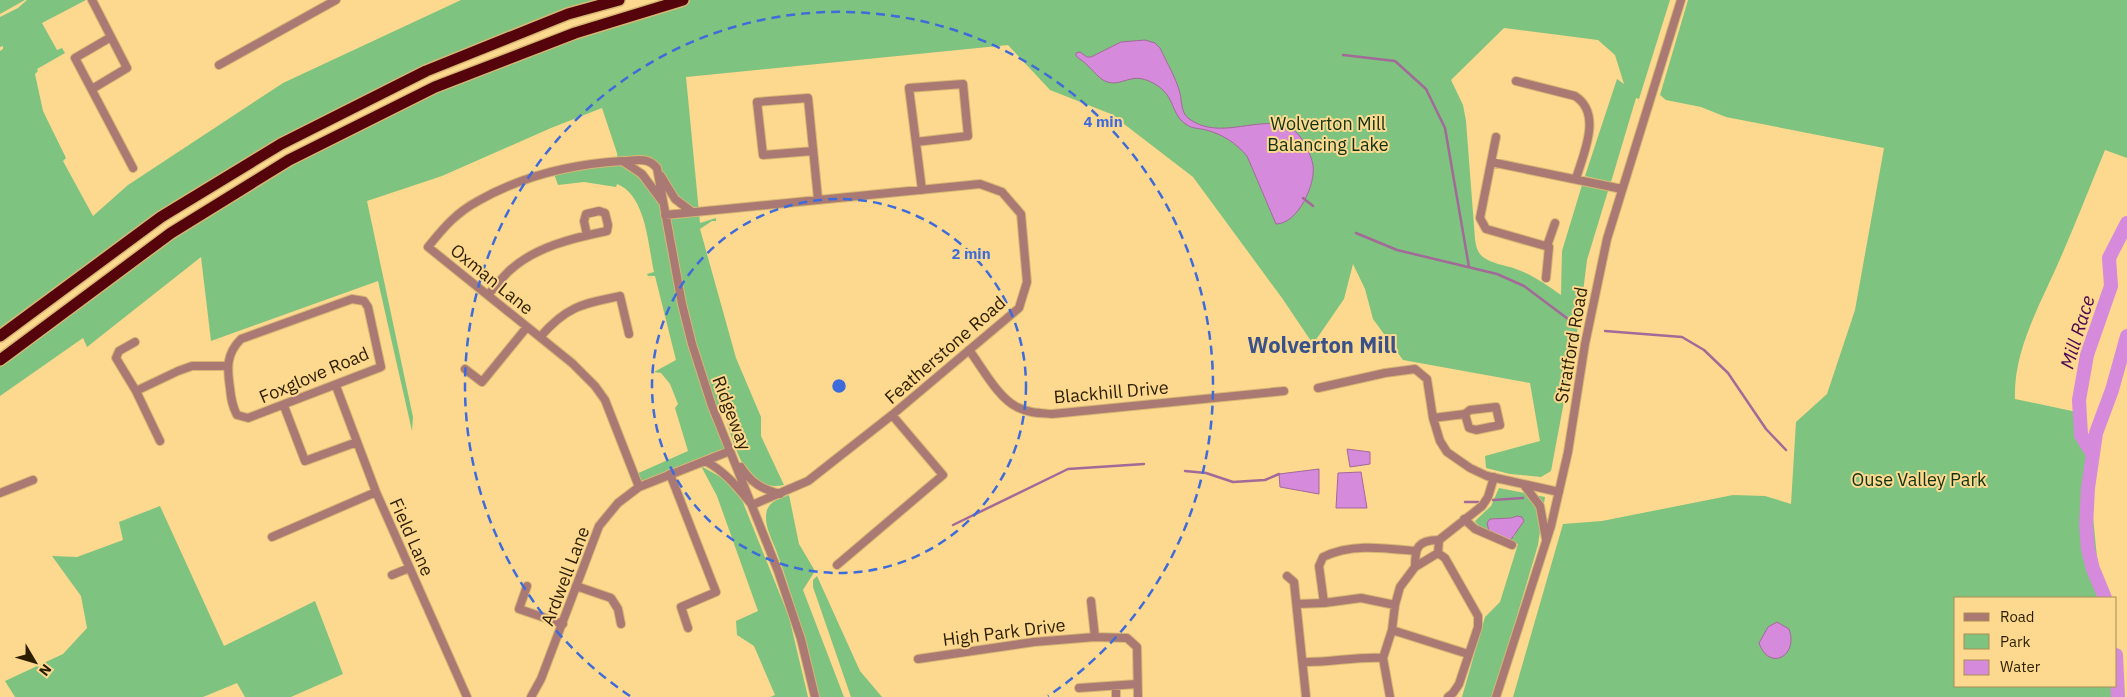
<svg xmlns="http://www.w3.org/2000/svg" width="2127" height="697" viewBox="0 0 2127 697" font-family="'IBM Plex Sans',sans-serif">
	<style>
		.green { fill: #7ec37f; fill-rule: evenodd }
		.water { fill: #d68adb; stroke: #a36999 }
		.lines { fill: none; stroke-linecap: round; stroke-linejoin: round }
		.stream { stroke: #a36999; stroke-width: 2.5 }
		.river { stroke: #d68adb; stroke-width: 14 }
		.minor-casing { stroke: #d6b774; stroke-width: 10 }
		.highway-casing { stroke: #d6b774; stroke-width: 14 }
		.minor { stroke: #aa7974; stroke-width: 8 }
		.highway { stroke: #55040b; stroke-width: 11 }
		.ring { fill: none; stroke: #3e6bdc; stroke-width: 2.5; stroke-dasharray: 9 6 }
		.labels { text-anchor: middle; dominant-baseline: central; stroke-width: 4; stroke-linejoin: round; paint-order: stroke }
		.park-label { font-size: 18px; fill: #103212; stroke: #fcd98e }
		.street-label { font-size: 18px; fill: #2b1d00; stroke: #fcd98e }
		.water-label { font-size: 19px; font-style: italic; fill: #4d0553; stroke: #fcd98e }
		.district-label { font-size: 22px; font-weight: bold; fill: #38518b; stroke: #fcd98e }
		.centre { fill: #3e6bdc; stroke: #fcd98e; stroke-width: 2.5 }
		.ring-label { font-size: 15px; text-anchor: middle; font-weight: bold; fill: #3e6bdc; stroke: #fcd98e; stroke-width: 4; stroke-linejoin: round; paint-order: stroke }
	</style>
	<rect width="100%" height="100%" fill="#fcd98e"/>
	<path class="green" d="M0,0H25L0,14Z
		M27,0H86L42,23L57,50L62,48L65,53L37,69L38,71L35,74L43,111L66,158L63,161L93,216L128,185L283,83L461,0H619L426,71L281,144L161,218L0,336V51L3,49V46L0,47V17L18,8Z
		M683,0H1670L1639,99L1636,98L1611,182L1585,176L1617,79L1624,84L1615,55L1598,40L1504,28L1451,80L1463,105L1466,121L1475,239C1476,246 1477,252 1483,257C1492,264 1505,265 1516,269C1533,275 1547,285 1561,295L1562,251L1582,185L1608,191L1587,260L1580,316L1551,471L1541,477L1510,474L1486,468L1485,456L1540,441L1530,383L1403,360L1373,319L1365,289L1353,264L1344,299L1313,344L1282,298L1193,177L1111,114L1050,90L1008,45L686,77L700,223L716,218V221H712L700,229L736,358L761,417V436L784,485C747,493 737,452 727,424L730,422L725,408L716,410L730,451L639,487L634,475L688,451L675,408L678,404L670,384L661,373L654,372L676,360L655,276H648L647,274L654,272C648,245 646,195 617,184L616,187L584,182L558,185L553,171L618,161L617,153L602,108L551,128L442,176L367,201L413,417L412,431L378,281L211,341L201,257L87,347L83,338L0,396V360L171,233L289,160L435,87ZM640,159L657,168L686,208L691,212L665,215L652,185L625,161Z
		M1688,0H2127V158L2105,150C2090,186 2076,223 2060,259C2041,303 2013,350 2015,399L2086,414L2085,435L2101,598H1956V686L2116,685L2118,697H1513L1563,524L1602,521L1733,495L1765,496L1791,504L1796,422L1827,394L1855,310L1884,148L1726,117L1701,107L1666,100L1660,95Z
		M701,466L724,479L742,500L789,617L808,697H770L775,695L754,646L737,635L736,621L758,611L717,496Z
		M1499,488L1545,497L1538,545L1493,697H1462L1485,617L1500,602L1518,544C1505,541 1482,533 1475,521L1491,506ZM1517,516L1522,517L1524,521L1516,532L1514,537L1490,519L1511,518Z
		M789,495L799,544L815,571L803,590L844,697H819C806,647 794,598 776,550C771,537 763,523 767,510C770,501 781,498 789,495Z
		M160,506L224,646L315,601L343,674L291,697H245L237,683L203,697H15L5,681L63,654L87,628L81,596L52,556L77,557L123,540L119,522Z
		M817,576L860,671L882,697H851L813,587V580Z"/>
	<path class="water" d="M1145,40L1155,43L1160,48C1167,63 1176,78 1180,93C1182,102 1181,112 1188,118C1220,143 1262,112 1292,129C1302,135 1311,154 1313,165C1316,184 1298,224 1276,224L1247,156C1236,143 1222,134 1206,130C1199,128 1193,129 1187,125C1168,113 1178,94 1149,81C1137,76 1131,79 1120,82C1103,86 1098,75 1088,66C1085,62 1080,60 1076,56V53L1080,52L1087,57H1091L1121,42Z
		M1347,449L1370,452V464L1350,467Z
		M1319,469V494L1280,487L1279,474Z
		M1361,472L1367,508H1336L1338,473Z
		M1517,516L1522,517L1524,521L1510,541L1489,531L1487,523L1490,519L1511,518Z
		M1777,622L1789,629C1799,656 1769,672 1759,643L1768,627Z"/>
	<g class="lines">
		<path class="stream" d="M1343,55L1395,61L1426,89L1445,128L1469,267
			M1303,198L1313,206
			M1356,233L1397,250L1497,274L1524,286L1568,319
			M1605,331L1682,337L1704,350L1728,373L1766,429L1786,450
			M1185,471L1206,473L1233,482L1265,480L1279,474
			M1493,500L1523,498
			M1465,502H1478
			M953,525L1068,469L1144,464"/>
		<path class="river" d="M2092,453L2081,435L2079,400L2087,355L2111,286L2109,258L2127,223
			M2105,598L2093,569L2088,549L2086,525L2088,488L2096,433L2112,390L2127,336
			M2116,655L2118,697"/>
		<g class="minor-casing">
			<path id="minor" d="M111,37L75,58L133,168
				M219,65L336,0
				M1516,81L1575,96C1603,114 1583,154 1576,179
				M92,89L127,68L92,0
				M1496,137L1480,218L1486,229L1549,247L1546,278
				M916,142L968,136L963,84L909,88L922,190
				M813,151L763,155L757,102L808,98L818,199
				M624,162L642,174L662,201
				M1491,162L1622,189
				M661,176L675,199L692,212
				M665,215L980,184L1002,192L1021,214L1027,282L1019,308L892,415L808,481L752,505C738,488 725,471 705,461
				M1547,246L1555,223
				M488,295C495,287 501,279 508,272C534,247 573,238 607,231L608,225L605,213L599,211L586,214L584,221L587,235
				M352,299L364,301L368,307L381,367L248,418L237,415C232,406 231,398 230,388C227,368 226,354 241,339Z
				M540,337C566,307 581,304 620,296L629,334
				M135,342L119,351L116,358L136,391L160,441
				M969,350C982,367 998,398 1017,407C1028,413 1040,413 1052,414L1284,391
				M465,369L482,382L527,327
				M336,386L376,492L467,697
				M1318,388L1385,373L1415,369L1427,379L1433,418L1440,441L1447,452L1470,468L1487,476L1559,492
				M136,391L178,371L192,366H226
				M284,406L305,461L357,442
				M1433,418L1465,414L1470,410L1496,407L1500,425L1476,430L1469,428L1465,414
				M741,467C751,483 762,489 780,494
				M670,474L716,592L681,607L688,628
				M1524,485L1540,506L1546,539
				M639,487L605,400L595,386L572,363L428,247C444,227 456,213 478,201C522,176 572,164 622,161C636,161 647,156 657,168L682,304L692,344L712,406L778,571L801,639L815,697
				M0,493L33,480
				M1464,519L1475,529L1512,545
				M272,537L376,492
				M1438,553L1445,558L1478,616V627L1459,684L1453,693L1448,697
				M837,565L943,475L892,415
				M1415,567C1415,548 1417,540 1439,540
				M392,575L409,568
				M1287,576L1294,582L1306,697
				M527,586L519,609L563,624
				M576,586L611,598L618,609L621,624
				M1091,601L1095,637L1127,638L1137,647L1138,697
				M1324,603L1319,566L1323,557C1352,543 1384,548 1415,551
				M1297,604L1324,603L1361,598L1395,605
				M1392,630L1468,654
				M918,659L1034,642L1095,637
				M1303,662C1330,663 1357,656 1383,658
				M1116,686V697
				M1079,688L1137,684
				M531,697L541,679L599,526L618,503L639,487L730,451
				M1390,697L1383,658L1392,630L1395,605L1400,587L1415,567L1438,553L1439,540L1482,506L1488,497L1494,477
				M1496,697L1551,526L1568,452L1585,344L1607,239L1681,0"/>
		</g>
		<g class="highway-casing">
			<path id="highway" d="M0,336L161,217L281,144L426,71L568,14L619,0
				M0,360L171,233L289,160L435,87L575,33L683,0"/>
		</g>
		<use href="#minor" class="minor"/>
		<use href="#highway" class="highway"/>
	</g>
	<g class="ring">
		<circle cx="839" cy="386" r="187"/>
		<path d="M630 696A374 374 0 1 1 1048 696"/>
	</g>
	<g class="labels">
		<g class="park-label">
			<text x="1328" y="123">Wolverton Mill<tspan x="1328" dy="21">Balancing Lake</tspan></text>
			<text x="1919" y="479">Ouse Valley Park</text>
		</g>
		<g class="street-label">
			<text transform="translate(492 279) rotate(39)">Oxman Lane</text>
			<text transform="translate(1571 345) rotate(-80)">Stratford Road</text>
			<text transform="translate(945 350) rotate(-41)">Featherstone Road</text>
			<text transform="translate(314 375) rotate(-23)">Foxglove Road</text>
			<text transform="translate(1111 392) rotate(-5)">Blackhill Drive</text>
			<text transform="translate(732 413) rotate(69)">Ridgeway</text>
			<text transform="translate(412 537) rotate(66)">Field Lane</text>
			<text transform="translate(565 576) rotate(-69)">Ardwell Lane</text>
			<text transform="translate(1004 632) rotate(-7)">High Park Drive</text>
		</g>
		<g class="water-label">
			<text transform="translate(2077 332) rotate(-73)">Mill Race</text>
		</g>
		<g class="district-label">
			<text x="1322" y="344">Wolverton Mill</text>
		</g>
	</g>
	<circle cx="839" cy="386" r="8" class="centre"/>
	<g class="ring-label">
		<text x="1103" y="127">4 min</text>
		<text x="971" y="259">2 min</text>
	</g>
	<rect x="1954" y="597" width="162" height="90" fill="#fcd98e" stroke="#a88e55"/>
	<rect x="1964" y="613" width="25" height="8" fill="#aa7974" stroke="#a88e55"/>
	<text x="2000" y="622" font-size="15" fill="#2b1d00">Road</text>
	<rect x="1964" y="634" width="25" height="15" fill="#7ec37f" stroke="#a88e55"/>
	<text x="2000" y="647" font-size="15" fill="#2b1d00">Park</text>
	<rect x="1964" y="660" width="25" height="15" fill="#d68adb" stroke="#a88e55"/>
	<text x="2000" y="672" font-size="15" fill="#2b1d00">Water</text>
	<g transform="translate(35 662) rotate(128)" stroke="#fcd98e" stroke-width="4" paint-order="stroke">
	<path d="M0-4L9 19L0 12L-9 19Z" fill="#2b1d00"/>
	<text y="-8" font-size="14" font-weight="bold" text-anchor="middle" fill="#2b1d00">N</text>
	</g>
</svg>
